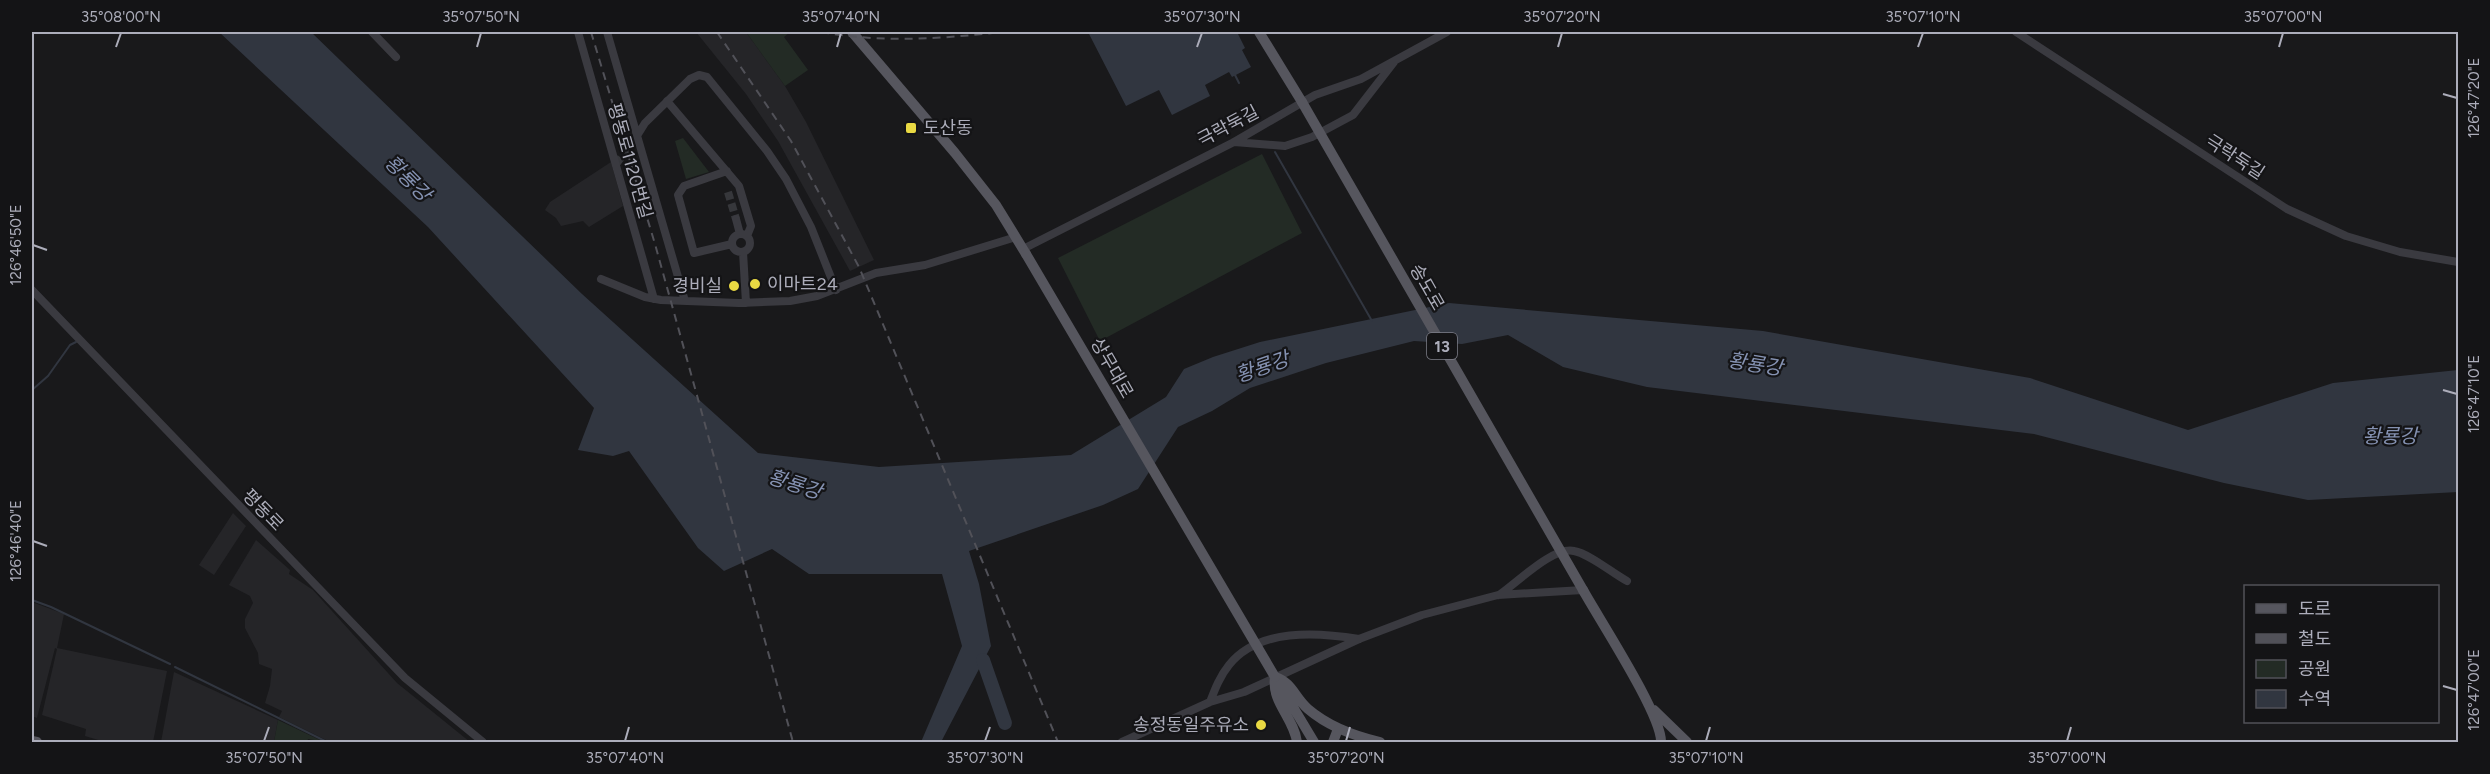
<svg xmlns="http://www.w3.org/2000/svg" width="2490" height="774" viewBox="0 0 2490 774" font-family="Figtree,'Noto Sans KR',sans-serif">
	<style>
		.built { fill: #252528 }
		.green { fill: #232b25 }
		.water { fill: #313640 }
		.lines { fill: none; stroke-linecap: round; stroke-linejoin: round }
		.stream { stroke: #313640; stroke-width: 2 }
		.river { stroke: #313640; stroke-width: 14 }
		.minor-tunnel { stroke: #36373b; stroke-width: 8; stroke-dasharray: 8 4; stroke-linecap: butt }
		.minor { stroke: #3a3a40; stroke-width: 8 }
		.major { stroke: #56565e; stroke-width: 10 }
		.rail { stroke: #515158; stroke-width: 2; stroke-dasharray: 8 6; stroke-linecap: butt }
		.major-bridge { stroke: #56565e; stroke-width: 10 }
		.ticks { fill: none; stroke: #acadba; stroke-width: 2 }
		.poi-dot { fill: #e9d943; stroke: #141416; stroke-width: 2 }
		.labels { text-anchor: middle; dominant-baseline: central; stroke-width: 4.5; stroke-linejoin: round; paint-order: stroke }
		.shield { fill: #141416; stroke: #7e7f89; stroke-width: 1.5 }
		.shield-label { font-size: 16px; font-weight: bold; fill: #acadba }
		.street-label { font-size: 18px; fill: #acadba; stroke: #141416 }
		.poi-label { font-size: 18px; fill: #acadba; stroke: #141416; text-anchor: start }
		.water-label { font-size: 20px; font-style: italic; fill: #8592b2; stroke: #141416 }
		.neatline { fill: none; stroke: #acadba; stroke-width: 2 }
		.ticks-label { font-size: 15px; text-anchor: middle; fill: #acadba }
	</style>
	<rect width="100%" height="100%" fill="#19191b"/>
	<path class="built" d="M696,32H746L785,86L806,122L874,260L850,271L778,141L746,94Z
		M611,162L623,206L589,227L583,221L561,226L556,218L545,210L550,202Z
		M233,513L246,526L214,575L199,565Z
		M256,540L290,570L289,574L313,590L397,683L470,742H330L279,717L282,711L265,703L270,686L272,669L259,664L258,653L245,628V619L253,603L250,596L229,585Z
		M32,602L64,614L57,648L167,671L153,742H105L85,736L86,729L42,715L57,649L55,648L37,718L32,716Z
		M174,672L278,720L274,742H161Z"/>
	<path class="green" d="M746,32H790L784,37L808,70L785,86Z
		M683,138L709,172L686,179L675,141Z
		M1262,154L1302,233L1100,341L1058,258Z
		M278,720L324,742L308,739L307,742H274Z"/>
	<path class="water" d="M219,32H311L582,294L758,453L879,467L1071,455L1166,397L1184,369L1213,357L1260,342L1449,303L1763,331L2030,378L2188,430L2333,383L2458,370V492L2308,500L2224,483L2034,434L1647,387L1563,367L1508,335L1462,344L1414,341L1326,363L1250,388L1212,411L1178,427L1138,489L1103,505L969,551L979,584L991,646L941,742H921L962,646L942,574H809L772,549L724,571L698,548L629,451L613,456L578,450L594,408L428,227Z
		M1088,32H1237L1245,48L1242,50L1251,67L1232,77L1229,72L1205,85L1210,96L1172,115L1159,90L1126,106Z"/>
	<g class="lines">
		<path class="stream" d="M1235,75L1239,83
			M1275,152L1372,321
			M32,390L48,376L70,345L76,342
			M32,600L51,607L170,664
			M175,667L327,742"/>
		<path class="river" d="M983,660L1005,723"/>
		<path class="minor-tunnel" d="M616,164L635,139
			M728,192L736,219"/>
		<path class="minor" d="M372,32L396,57
			M578,32L654,299
			M607,32L685,301
			M2016,32L2287,209L2346,236L2400,252L2458,262
			M667,101L739,186L751,226L747,236
			M635,139L645,123L690,79L699,75L707,77L767,151L786,179L811,227L836,290
			M1234,142L1285,146L1312,137L1353,115L1394,62
			M727,171L684,186L678,195L694,253L732,244
			M736,219L740,234
			M732 243a9 9 0 1 1 18 0a9 9 0 1 1-18 0Z
			M1023,249L1234,142L1315,95L1361,79L1447,32
			M743,252L746,303
			M601,279L645,297L661,300L739,303L790,301L817,296L876,273L925,265L1016,237
			M32,290L405,678L483,742
			M1499,595C1517,583 1553,546 1574,551C1590,554 1612,573 1627,581
			M1210,702L1244,692L1359,639L1422,615L1498,595L1583,590
			M1122,742L1210,702C1215,689 1220,676 1229,665C1259,628 1317,632 1359,639"/>
		<path class="major" d="M852,32L955,153L996,205L1026,254
			M1259,32L1302,102
			M1583,590C1599,619 1662,715 1661,742
			M1275,677C1293,683 1294,697 1308,709C1329,727 1354,736 1380,742
			M1275,677L1314,742
			M1275,677C1271,702 1294,718 1297,742
			M1654,710L1687,742
			M32,741L37,742
			M1333,742L1338,729"/>
		<path class="rail" d="M591,32L655,244L793,742
			M717,32L791,141L859,267L1058,742
			M821,32C882,43 940,39 1001,32"/>
		<path class="major-bridge" d="M1302,102L1583,590
			M1026,254L1275,677"/>
	</g>
	<path class="ticks" d="M116,47L121,33M477,47L481,33M837,47L841,33M1197,47L1202,33M1558,47L1562,33M1918,47L1923,33M2279,47L2283,33M2443,94L2457,98M33,245L47,250M2443,390L2457,394M33,541L47,546M2443,686L2457,690M264,741L269,727M625,741L629,727M985,741L990,727M1346,741L1350,727M1706,741L1710,727M2067,741L2071,727"/>
	<g class="poi-dot">
		<rect x="905" y="122" width="12" height="12" rx="3"/>
		<circle cx="755" cy="284" r="6"/>
		<circle cx="734" cy="286" r="6"/>
		<circle cx="1261" cy="725" r="6"/>
	</g>
	<g class="labels">
		<rect class="shield" x="1427" y="333" width="30" height="26" rx="4.5"/>
		<g class="shield-label">
			<text x="1442" y="346">13</text>
		</g>
		<g class="street-label">
			<text transform="translate(1228 126) rotate(-28)">극락둑길</text>
			<text transform="translate(2235 157) rotate(33)">극락둑길</text>
			<text transform="translate(630 161) rotate(74)">평동로1120번길</text>
			<text transform="translate(1427 287) rotate(60)">송도로</text>
			<text transform="translate(1112 368) rotate(60)">상무대로</text>
			<text transform="translate(263 510) rotate(46)">평동로</text>
		</g>
		<g class="poi-label">
			<text x="923" y="128">도산동</text>
			<text x="767" y="284">이마트24</text>
			<text x="722" y="286" text-anchor="end">경비실</text>
			<text x="1249" y="725" text-anchor="end">송정동일주유소</text>
		</g>
		<g class="water-label">
			<text transform="translate(408 178) rotate(45)">황룡강</text>
			<text transform="translate(1755 364) rotate(9)">황룡강</text>
			<text transform="translate(1262 367) rotate(-19)">황룡강</text>
			<text x="2390" y="436">황룡강</text>
			<text transform="translate(795 484) rotate(18)">황룡강</text>
		</g>
	</g>
	<rect width="2490" height="774" fill="none" stroke="#141416" stroke-width="66"/>
	<rect x="2244" y="585" width="195" height="138" fill="#141416" stroke="#515158" stroke-width="1.5"/>
	<rect x="2256" y="604" width="30" height="9" fill="#56565e" stroke="#515158" stroke-width="1.5"/>
	<text x="2298" y="615" font-size="18" fill="#acadba">도로</text>
	<rect x="2256" y="634" width="30" height="9" fill="#515158" stroke="#515158" stroke-width="1.5"/>
	<text x="2298" y="645" font-size="18" fill="#acadba">철도</text>
	<rect x="2256" y="660" width="30" height="18" fill="#232b25" stroke="#515158" stroke-width="1.5"/>
	<text x="2298" y="675" font-size="18" fill="#acadba">공원</text>
	<rect x="2256" y="690" width="30" height="18" fill="#313640" stroke="#515158" stroke-width="1.5"/>
	<text x="2298" y="705" font-size="18" fill="#acadba">수역</text>
	<rect x="33" y="33" width="2424" height="708" class="neatline"/>
	<g class="ticks-label">
		<text x="121" y="22">35°08'00"N</text>
		<text x="481" y="22">35°07'50"N</text>
		<text x="841" y="22">35°07'40"N</text>
		<text x="1202" y="22">35°07'30"N</text>
		<text x="1562" y="22">35°07'20"N</text>
		<text x="1923" y="22">35°07'10"N</text>
		<text x="2283" y="22">35°07'00"N</text>
		<text transform="translate(2474 98) rotate(-90)" y="5">126°47'20"E</text>
		<text transform="translate(16 245) rotate(-90)" y="5">126°46'50"E</text>
		<text transform="translate(2474 394) rotate(-90)" y="5">126°47'10"E</text>
		<text transform="translate(16 541) rotate(-90)" y="5">126°46'40"E</text>
		<text transform="translate(2474 690) rotate(-90)" y="5">126°47'00"E</text>
		<text x="264" y="763">35°07'50"N</text>
		<text x="625" y="763">35°07'40"N</text>
		<text x="985" y="763">35°07'30"N</text>
		<text x="1346" y="763">35°07'20"N</text>
		<text x="1706" y="763">35°07'10"N</text>
		<text x="2067" y="763">35°07'00"N</text>
	</g>
</svg>
